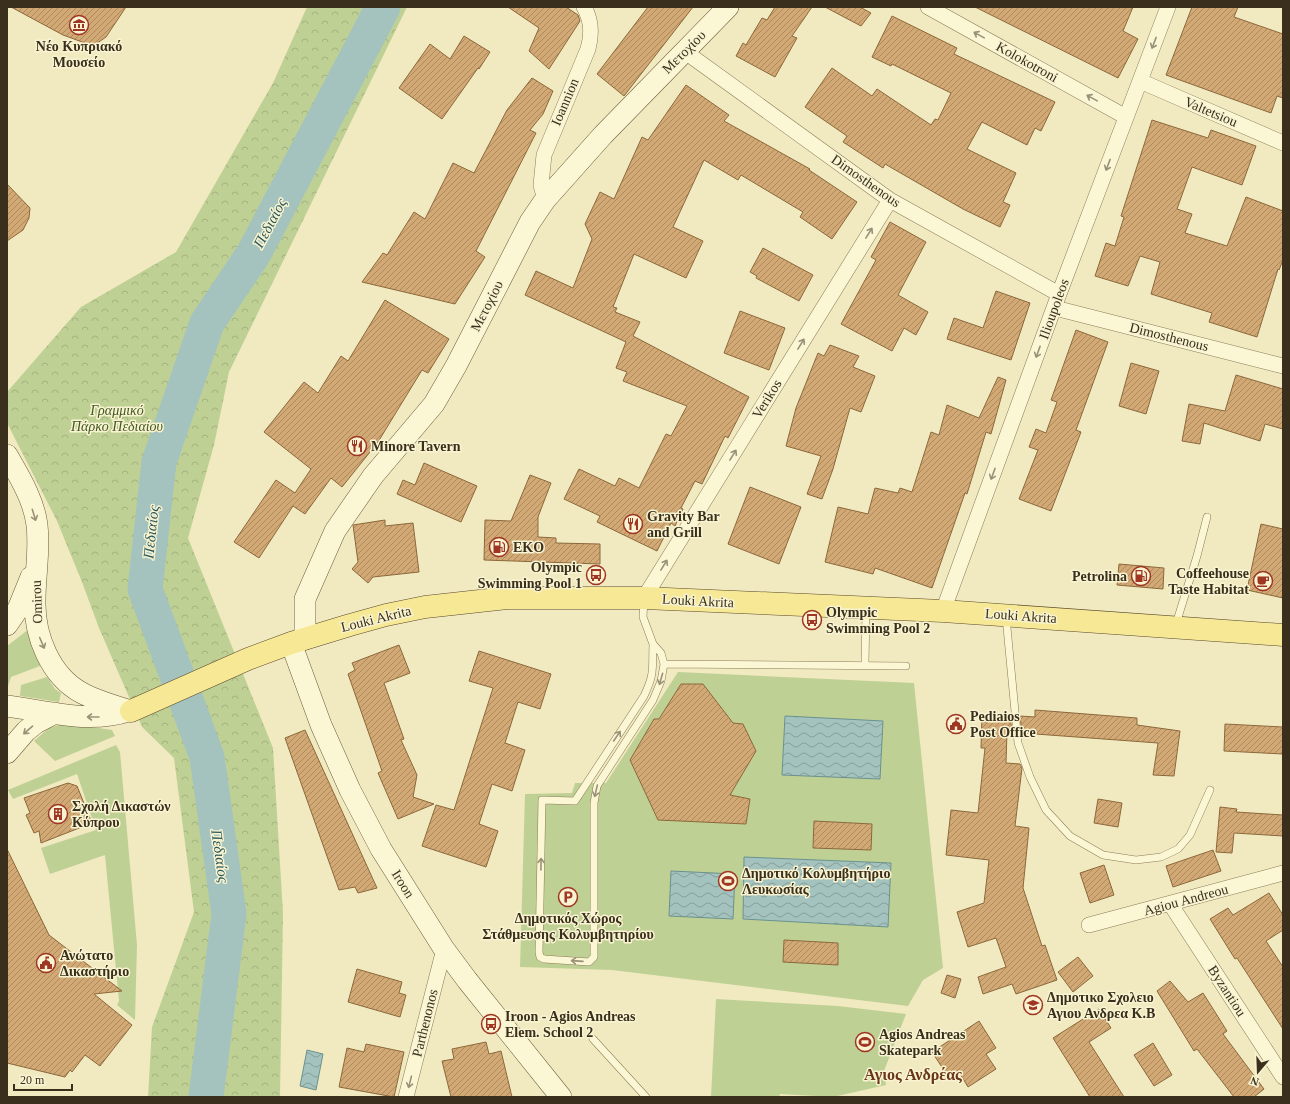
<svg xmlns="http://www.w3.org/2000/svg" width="1290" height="1104" viewBox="0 0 1290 1104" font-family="Georgia,serif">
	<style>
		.grass { fill: #bfd094 }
		.park { fill: url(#park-crowns) }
		.water { fill: url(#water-waves); stroke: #6a928e }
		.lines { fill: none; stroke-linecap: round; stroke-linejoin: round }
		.river { stroke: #a4c3be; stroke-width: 35 }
		.building { fill: url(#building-hatch); stroke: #8c683b }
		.lane-casing { stroke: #8c7b57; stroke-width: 8 }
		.street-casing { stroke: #8c7b57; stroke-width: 16 }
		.secondary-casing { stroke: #6d5c3a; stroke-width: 22 }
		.primary-casing { stroke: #59482c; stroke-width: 23 }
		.lane { stroke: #fbf6d4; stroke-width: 7 }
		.street { stroke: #fbf6d4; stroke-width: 15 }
		.secondary { stroke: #fbf6d4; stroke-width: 21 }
		.primary { stroke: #f7e895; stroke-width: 22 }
		.oneway { stroke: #9a9278 }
		.labels { text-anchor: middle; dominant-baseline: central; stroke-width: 3; stroke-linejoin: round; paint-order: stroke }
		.poi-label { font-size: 14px; font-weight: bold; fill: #3a2f1c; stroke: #f8f3d1; text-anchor: start }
		.street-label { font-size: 14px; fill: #3a2f1c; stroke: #f8f3d1 }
		.park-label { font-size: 14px; font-style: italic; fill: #425821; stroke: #f8f3d1 }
		.water-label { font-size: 15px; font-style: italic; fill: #2a575b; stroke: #f8f3d1 }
		.quarter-label { font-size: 16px; font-weight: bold; fill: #6a3619; stroke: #f8f3d1 }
	</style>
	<defs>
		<pattern id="park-crowns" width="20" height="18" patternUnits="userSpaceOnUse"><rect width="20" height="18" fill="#bfd094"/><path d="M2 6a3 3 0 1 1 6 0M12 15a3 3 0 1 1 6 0" fill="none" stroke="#a5b37f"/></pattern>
		<pattern id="water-waves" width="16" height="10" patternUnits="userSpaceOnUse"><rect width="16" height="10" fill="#a4c3be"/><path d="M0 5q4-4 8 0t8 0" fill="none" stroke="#879f9a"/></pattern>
		<pattern id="building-hatch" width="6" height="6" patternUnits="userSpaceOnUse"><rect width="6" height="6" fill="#d2a974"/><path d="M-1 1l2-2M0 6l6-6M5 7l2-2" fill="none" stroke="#ab8a5e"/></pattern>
	</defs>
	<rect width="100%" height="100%" fill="#f1eac1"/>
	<path class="grass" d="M29,629L40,666L11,677L7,689V646Z
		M678,672L914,683L943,968L923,980L908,1006L612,970L520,967L525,794L572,793L575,783H606Z
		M47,677L55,689L61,693L59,702L20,696L21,685Z
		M65,723L112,730L115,736L55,761L34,741L49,728Z
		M116,745L120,752L137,945L135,1020L117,1005L119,1001L105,855L50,874L41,848L96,830L77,774L13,799L8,790Z
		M716,999L838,1006L906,1014L884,1071L886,1085L833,1097L780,1094L779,1097H711Z"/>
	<path class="park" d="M307,7H407L229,372L214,445L188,538L273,748L283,913L280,1097H148L152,1027L194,912L174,758L142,727L99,628L82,582L57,521L7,423V392L81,307L176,252L273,83Z"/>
	<path class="water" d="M785,716L883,721L880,779L782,775Z
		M744,857L891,863L888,927L743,919Z
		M671,871L735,874L733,919L669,916Z
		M307,1050L323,1054L316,1090L300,1086Z"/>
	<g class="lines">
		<path class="river" d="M206,1097L229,914L207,757L145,589L159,462L207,323L254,253L383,7"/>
	</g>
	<path class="building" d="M11,7H126L106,37L93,46L63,35Z
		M508,7H566L578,15L580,21L549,69L529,51L539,28Z
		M648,7H693L624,96L597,74Z
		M775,7H812L792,36L797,38L775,77L736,56L743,43L746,45L762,18L767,20Z
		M825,7H860L871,13L861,26Z
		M975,7H1133L1123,31L1138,39L1118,78Z
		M1192,7H1238L1234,17L1283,34V98L1277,96L1271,113L1166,75Z
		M892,16L957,48L954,54L1055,102L1041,131L1035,128L1027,145L982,122L967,149L1016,173L1003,202L1010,205L1000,227L963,209L885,164L883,168L843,142L847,136L805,107L832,68L872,96L877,89L931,125L935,119L938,120L951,93L892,64L891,66L872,57Z
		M464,36L490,52L479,69L478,68L442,119L399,88L430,44L450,59Z
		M532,78L553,91L543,114L530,130L536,133L476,251L485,257L455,304L362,282L383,253L387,255L414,212L425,219L453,163L474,173L507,110Z
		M686,85L729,115L724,121L810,169L809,170L857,202L832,239L800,217L803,212L741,175L738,180L704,160L673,227L703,241L686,278L634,254L613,307L617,308L615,312L640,322L633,336L749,397L728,438L725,436L702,484L695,481L681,508L683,509L675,526L671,523L657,551L597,522L600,516L564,499L579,469L615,486L619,478L639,488L666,434L671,436L687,406L623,381L627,372L616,368L626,342L525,295L536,271L573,288L592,239L585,224L600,192L614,199L642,137L648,140Z
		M1152,120L1208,138L1211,130L1256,146L1242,185L1192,167L1177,209L1192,214L1185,233L1227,246L1246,197L1283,211V260L1279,270L1278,269L1257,337L1209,322L1212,313L1151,294L1160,262L1140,256L1128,286L1095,276L1106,243L1115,246L1124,217L1121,216Z
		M7,184L30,208L29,218L23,230L7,241Z
		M890,222L926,242L898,295L928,312L916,335L904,328L892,351L841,324L876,260L871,257Z
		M763,248L813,275L799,301L756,278L757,276L750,272Z
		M996,291L1030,303L1011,360L947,339L954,318L983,328Z
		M385,300L449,339L428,373L422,370L378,442L342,487L331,478L305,514L293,506L259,558L234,542L276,480L295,493L311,469L264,432L304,382L318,393L341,356L348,361Z
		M740,311L785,328L769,370L724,353Z
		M1076,330L1108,342L1076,430L1081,432L1051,511L1019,499L1038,450L1029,447L1036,429L1046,433L1057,402L1051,400Z
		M830,345L859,356L853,367L875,376L861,412L850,408L833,469L822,499L807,494L821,456L786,446L796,408L818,353L824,356Z
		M1131,363L1159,371L1146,414L1119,406Z
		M1236,375L1283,389V429L1265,424L1260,441L1204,423L1200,444L1182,441L1189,404L1225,411Z
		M998,377L1006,380L991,434L986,432L967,494L965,493L932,588L875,568L873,574L825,562L838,507L868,514L875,488L898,493L900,488L912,492L931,432L939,435L947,405L979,418Z
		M424,463L477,486L461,522L397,494L403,480L415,485Z
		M530,475L551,483L538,517V537L556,538V543L600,544V564L484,560L485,520L511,521Z
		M750,487L801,507L779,564L728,544Z
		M385,520V526L413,523L419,572L373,577L368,583L352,569L358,562L353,525Z
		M1261,524L1283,529V598L1247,590Z
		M1119,564L1164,568L1163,589L1117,585Z
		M399,645L410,673L384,683L404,739L401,740L417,775L413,797L434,804L398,819L378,773L382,771L348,674L355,670L352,663Z
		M479,651L551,674L540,709L518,702L505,743L525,750L512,791L492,784L479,824L498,831L486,867L422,846L436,805L454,810L493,688L469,681Z
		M681,684H703L733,723L743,724L756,751L730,795L750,799L746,824L658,820L630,760L654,719H659Z
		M1035,710L1137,718V725L1180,731L1174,776L1153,775L1158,743L1022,733L1020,716L1035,717Z
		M982,715L1010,716L1012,732H1007L1006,763L1020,764L1022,768L1015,826L1029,828L1023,888L1042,946L1045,945L1057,980L1016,994L1012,984L983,994L978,977L1006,967L996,938L968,947L957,912L984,903L989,860L946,855L951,810L978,813L985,748H981Z
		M1225,724L1283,727V754L1224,751Z
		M305,730L377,888L358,893L355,887L339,890L285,738Z
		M68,783L77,786L92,823L41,843L39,831L34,833L26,815L30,813L24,798Z
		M1098,799L1122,803L1118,827L1094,823Z
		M1220,807L1237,809L1236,812L1283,815V836L1234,833L1232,853L1216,852Z
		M814,821L872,824L871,850L813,848Z
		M7,849L49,935L122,991L94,994L132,1025L100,1066L85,1055L72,1072L70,1070L65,1077L7,1063Z
		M1213,850L1221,871L1173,887L1166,866Z
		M1104,865L1114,895L1090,903L1080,873Z
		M1269,893L1283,915V930L1266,941L1283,967V1029L1237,958L1235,959L1210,919L1228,908L1233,915Z
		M784,940L838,943V965L783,962Z
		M1078,957L1093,976L1073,992L1058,972Z
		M357,969L402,982L399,993L406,995L400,1017L348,1002Z
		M947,975L961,979L955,998L941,993Z
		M1170,981L1188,1002L1203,993L1227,1031L1223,1034L1264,1089L1254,1097H1234L1197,1049L1194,1051L1157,991Z
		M1099,1009L1111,1028L1089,1042L1124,1097H1090L1053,1038Z
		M979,1021L996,1048L986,1054L996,1069L968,1087L959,1072L949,1078L932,1052Z
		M486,1042L489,1054L501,1051L512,1097H451L442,1061L454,1059L452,1049Z
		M1153,1043L1172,1075L1154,1086L1134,1055Z
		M366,1044L404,1052L394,1097L339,1087L347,1048L364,1052Z"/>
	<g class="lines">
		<g class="lane-casing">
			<path id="lane" d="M644,599L643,617L653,644L661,653L664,664L661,681L653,700L597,786L594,803V957L589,962L544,959L540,957L539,952L542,800L575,801L644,696C655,673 652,669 653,644
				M1006,617L1018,743L1030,777L1046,810L1070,836L1103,855L1136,860L1161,857L1178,849L1190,835L1210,790
				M1176,624L1197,556L1207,517
				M664,664L906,666
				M865,664L866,610
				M593,1039L646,1097"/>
		</g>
		<g class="street-casing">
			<path id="street" d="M928,7L1126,117
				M684,51L890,200L1059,294
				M1140,81L1283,143
				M545,200L541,185L544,155L588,49C592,34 592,21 584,7
				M1055,308L1283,366
				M644,598L890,200
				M943,611L1059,294L1168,7
				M1171,905L1283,1077
				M1089,925L1283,873
				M406,1097L444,949"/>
		</g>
		<g class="secondary-casing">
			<path id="secondary" d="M7,455C19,476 34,500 37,525C40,550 35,575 35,600C34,635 50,676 82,693C97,701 114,706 131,711
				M7,625L18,609L31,577
				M305,639V599L335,531L373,476L434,404L456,366L530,222L545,200L603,135L728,7
				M291,643L321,725L350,790L381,849L444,949L467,980L561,1097
				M7,706C47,711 89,724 128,711
				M7,753L26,731L36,723L55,713"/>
		</g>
		<g class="primary-casing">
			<path id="primary" d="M131,711L248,659L291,643L350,625L386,615L425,607L507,598H644L943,611L1283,635"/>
		</g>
		<use href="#lane" class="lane"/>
		<use href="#street" class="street"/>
		<use href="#secondary" class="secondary"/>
		<use href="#primary" class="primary"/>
	</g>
	<defs><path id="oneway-shaft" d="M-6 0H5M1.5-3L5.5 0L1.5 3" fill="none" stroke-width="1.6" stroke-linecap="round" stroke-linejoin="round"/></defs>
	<g class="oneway">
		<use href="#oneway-shaft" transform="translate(979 35) rotate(-151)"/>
		<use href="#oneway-shaft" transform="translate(1154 43) rotate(111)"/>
		<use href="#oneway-shaft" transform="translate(1092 98) rotate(-151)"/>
		<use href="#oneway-shaft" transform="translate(1108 165) rotate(111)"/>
		<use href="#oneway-shaft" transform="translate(869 233) rotate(-58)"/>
		<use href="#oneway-shaft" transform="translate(801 344) rotate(-58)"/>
		<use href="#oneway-shaft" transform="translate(1038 352) rotate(110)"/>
		<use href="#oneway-shaft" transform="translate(733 455) rotate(-58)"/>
		<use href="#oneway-shaft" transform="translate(993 474) rotate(110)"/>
		<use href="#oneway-shaft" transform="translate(34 515) rotate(73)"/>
		<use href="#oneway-shaft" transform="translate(664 565) rotate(-58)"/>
		<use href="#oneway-shaft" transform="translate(42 643) rotate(67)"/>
		<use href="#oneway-shaft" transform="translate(661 679) rotate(106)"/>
		<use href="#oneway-shaft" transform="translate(93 717) rotate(-180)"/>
		<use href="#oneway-shaft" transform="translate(28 730) rotate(139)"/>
		<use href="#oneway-shaft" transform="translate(617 736) rotate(-56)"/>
		<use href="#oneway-shaft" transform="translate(596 791) rotate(103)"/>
		<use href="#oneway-shaft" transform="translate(541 864) rotate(-89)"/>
		<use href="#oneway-shaft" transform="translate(577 961) rotate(-176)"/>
		<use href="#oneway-shaft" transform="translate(410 1082) rotate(104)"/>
	</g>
	<defs>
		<g id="museum-ring" transform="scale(1)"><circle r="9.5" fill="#f8f3d1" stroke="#9f3523" stroke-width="1.5"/><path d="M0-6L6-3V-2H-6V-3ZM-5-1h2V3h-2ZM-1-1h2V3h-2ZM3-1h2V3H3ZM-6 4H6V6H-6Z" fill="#9f3523"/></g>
		<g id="restaurant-ring" transform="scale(1)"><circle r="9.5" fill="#f8f3d1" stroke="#9f3523" stroke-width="1.5"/><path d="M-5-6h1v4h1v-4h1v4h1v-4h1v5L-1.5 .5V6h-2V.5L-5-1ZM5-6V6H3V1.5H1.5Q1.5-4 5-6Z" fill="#9f3523"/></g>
		<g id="fuel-ring" transform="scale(1)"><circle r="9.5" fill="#f8f3d1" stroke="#9f3523" stroke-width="1.5"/><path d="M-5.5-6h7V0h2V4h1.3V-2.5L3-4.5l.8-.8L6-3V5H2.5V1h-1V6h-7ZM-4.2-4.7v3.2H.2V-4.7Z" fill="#9f3523"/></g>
		<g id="bus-ring" transform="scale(1)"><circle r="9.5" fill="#f8f3d1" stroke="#9f3523" stroke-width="1.5"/><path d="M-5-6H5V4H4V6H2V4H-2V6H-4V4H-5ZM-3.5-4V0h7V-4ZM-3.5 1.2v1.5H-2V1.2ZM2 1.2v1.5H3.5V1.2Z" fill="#9f3523"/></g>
		<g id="cafe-ring" transform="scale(1)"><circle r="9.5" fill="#f8f3d1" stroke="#9f3523" stroke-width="1.5"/><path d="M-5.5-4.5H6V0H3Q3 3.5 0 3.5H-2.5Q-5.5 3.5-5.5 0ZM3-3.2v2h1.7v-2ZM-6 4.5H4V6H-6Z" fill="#9f3523"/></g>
		<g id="civic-ring" transform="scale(1)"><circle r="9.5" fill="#f8f3d1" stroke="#9f3523" stroke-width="1.5"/><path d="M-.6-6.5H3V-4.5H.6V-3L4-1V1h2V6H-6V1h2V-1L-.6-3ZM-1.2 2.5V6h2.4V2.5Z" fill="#9f3523"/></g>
		<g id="building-ring" transform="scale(1)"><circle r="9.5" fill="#f8f3d1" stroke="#9f3523" stroke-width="1.5"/><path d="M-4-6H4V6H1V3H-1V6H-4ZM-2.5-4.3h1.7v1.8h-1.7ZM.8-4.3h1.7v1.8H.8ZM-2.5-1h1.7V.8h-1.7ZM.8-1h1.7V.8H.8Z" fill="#9f3523"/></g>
		<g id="stadium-ring" transform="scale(1)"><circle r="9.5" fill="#f8f3d1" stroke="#9f3523" stroke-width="1.5"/><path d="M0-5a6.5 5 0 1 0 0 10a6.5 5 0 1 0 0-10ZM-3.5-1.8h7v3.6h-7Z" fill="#9f3523"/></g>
		<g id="parking-ring" transform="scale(1)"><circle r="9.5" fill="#f8f3d1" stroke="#9f3523" stroke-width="1.5"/><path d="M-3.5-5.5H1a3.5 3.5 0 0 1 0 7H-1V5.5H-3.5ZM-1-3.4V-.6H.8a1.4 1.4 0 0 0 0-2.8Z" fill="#9f3523"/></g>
		<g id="school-ring" transform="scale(1)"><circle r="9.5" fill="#f8f3d1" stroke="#9f3523" stroke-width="1.5"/><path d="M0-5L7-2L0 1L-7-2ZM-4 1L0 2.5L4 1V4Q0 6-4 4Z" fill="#9f3523"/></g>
	</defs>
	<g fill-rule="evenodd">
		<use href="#museum-ring" x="79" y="25"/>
		<use href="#restaurant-ring" x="357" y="446"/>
		<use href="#restaurant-ring" x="633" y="524"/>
		<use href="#fuel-ring" x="499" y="547"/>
		<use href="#bus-ring" x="596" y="575"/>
		<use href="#fuel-ring" x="1141" y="576"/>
		<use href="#cafe-ring" x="1263" y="581"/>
		<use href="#bus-ring" x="812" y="620"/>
		<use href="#civic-ring" x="956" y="724"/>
		<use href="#building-ring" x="58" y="814"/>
		<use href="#stadium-ring" x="728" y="881"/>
		<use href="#parking-ring" x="568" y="897"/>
		<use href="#civic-ring" x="46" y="963"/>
		<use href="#school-ring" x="1033" y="1005"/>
		<use href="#bus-ring" x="491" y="1024"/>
		<use href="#stadium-ring" x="865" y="1042"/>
	</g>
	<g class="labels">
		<g class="poi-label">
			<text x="79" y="46" text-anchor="middle">Νέο Κυπριακό<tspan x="79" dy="16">Μουσείο</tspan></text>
			<text x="371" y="446">Minore Tavern</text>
			<text x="647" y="516">Gravity Bar<tspan x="647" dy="16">and Grill</tspan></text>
			<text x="513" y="547">EKO</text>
			<text x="582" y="567" text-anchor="end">Olympic<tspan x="582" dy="16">Swimming Pool 1</tspan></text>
			<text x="1249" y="573" text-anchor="end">Coffeehouse<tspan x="1249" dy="16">Taste Habitat</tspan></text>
			<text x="1127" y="576" text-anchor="end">Petrolina</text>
			<text x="826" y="612">Olympic<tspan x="826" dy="16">Swimming Pool 2</tspan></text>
			<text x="970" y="716">Pediaios<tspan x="970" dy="16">Post Office</tspan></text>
			<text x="72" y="806">Σχολή Δικαστών<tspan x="72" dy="16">Κύπρου</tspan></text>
			<text x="742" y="873">Δημοτικό Κολυμβητήριο<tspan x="742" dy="16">Λευκωσίας</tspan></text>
			<text x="568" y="918" text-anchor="middle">Δημοτικός Χώρος<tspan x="568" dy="16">Στάθμευσης Κολυμβητηρίου</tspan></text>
			<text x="60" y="955">Ανώτατο<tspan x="60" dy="16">Δικαστήριο</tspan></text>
			<text x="1047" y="997">Δημοτικο Σχολειο<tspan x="1047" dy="16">Αγιου Ανδρεα Κ.Β</tspan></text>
			<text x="505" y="1016">Iroon - Agios Andreas<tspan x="505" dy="16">Elem. School 2</tspan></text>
			<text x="879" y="1034">Agios Andreas<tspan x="879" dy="16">Skatepark</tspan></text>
		</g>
		<g class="street-label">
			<text transform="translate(684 52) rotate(-45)">Μετοχίου</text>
			<text transform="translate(1027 62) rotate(29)">Kolokotroni</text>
			<text transform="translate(565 102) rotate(-67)">Ioannion</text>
			<text transform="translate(1211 112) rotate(23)">Valtetsiou</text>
			<text transform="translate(866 181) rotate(35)">Dimosthenous</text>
			<text transform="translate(487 306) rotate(-63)">Μετοχίου</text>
			<text transform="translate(1054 309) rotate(-70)">Ilioupoleos</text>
			<text transform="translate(1169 337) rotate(14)">Dimosthenous</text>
			<text transform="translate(767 399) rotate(-58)">Verikos</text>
			<text transform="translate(698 601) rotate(3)">Louki Akrita</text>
			<text transform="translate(37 602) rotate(-92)">Omirou</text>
			<text transform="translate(1021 616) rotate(4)">Louki Akrita</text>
			<text transform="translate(376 619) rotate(-14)">Louki Akrita</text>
			<text transform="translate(403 884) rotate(58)">Iroon</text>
			<text transform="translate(1186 900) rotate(-15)">Agiou Andreou</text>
			<text transform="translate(1227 991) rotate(57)">Byzantiou</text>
			<text transform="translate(425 1023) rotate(-76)">Parthenonos</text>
		</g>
		<g class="park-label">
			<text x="117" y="410">Γραμμικό<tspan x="117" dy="16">Πάρκο Πεδιαίου</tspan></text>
		</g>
		<g class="water-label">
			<text transform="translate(270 223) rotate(-62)">Πεδιαίος</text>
			<text transform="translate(151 532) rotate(-84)">Πεδιαίος</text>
			<text transform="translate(220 856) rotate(82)">Πεδιαίος</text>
		</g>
		<g class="quarter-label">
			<text x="913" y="1074">Αγιος Ανδρέας</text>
		</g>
	</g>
	<rect width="1290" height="1104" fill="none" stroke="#3a2f1c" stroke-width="16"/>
	<g transform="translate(1258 1072) rotate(199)" stroke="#f8f3d1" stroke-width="3" paint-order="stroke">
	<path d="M0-3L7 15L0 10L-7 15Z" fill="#3a2f1c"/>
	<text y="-6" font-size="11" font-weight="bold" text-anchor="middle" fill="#3a2f1c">N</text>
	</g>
	<path d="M14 1084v6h58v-6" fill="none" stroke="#3a2f1c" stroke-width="2"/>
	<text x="20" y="1084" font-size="12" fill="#3a2f1c" stroke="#f8f3d1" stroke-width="3" paint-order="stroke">20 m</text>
</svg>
